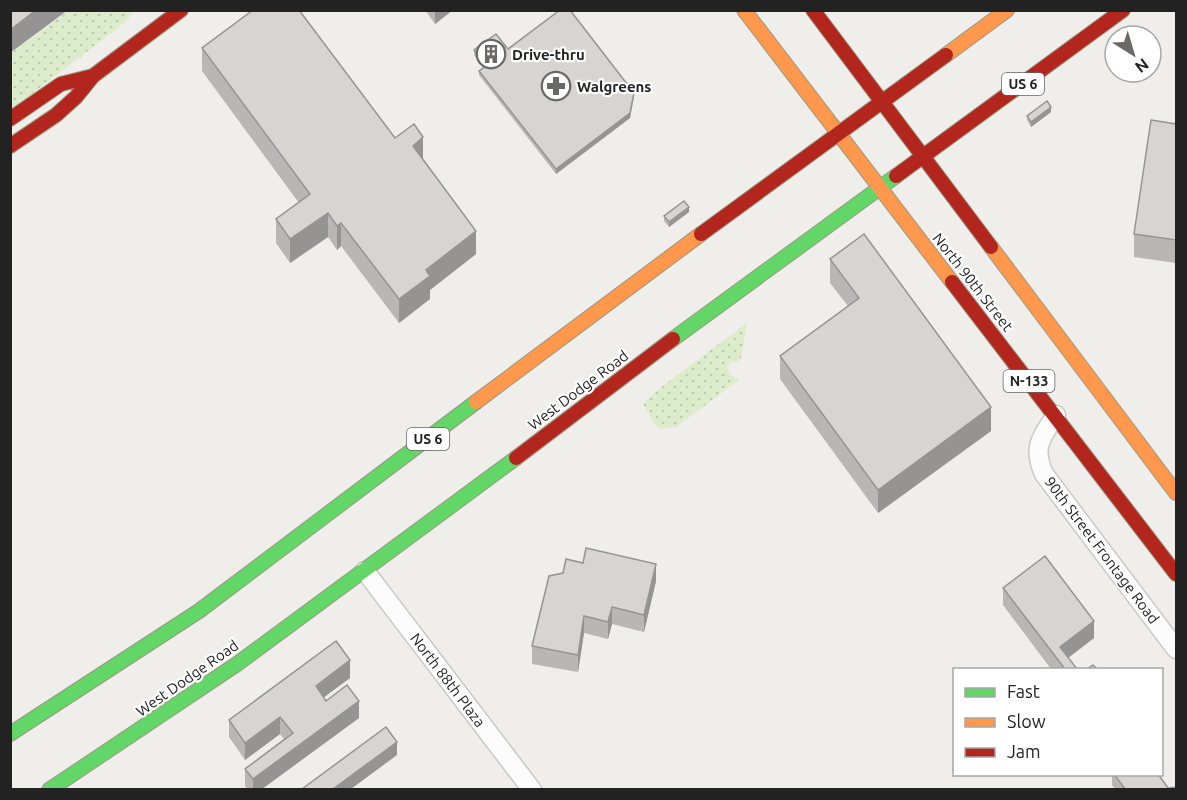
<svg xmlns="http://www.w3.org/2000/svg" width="1187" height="800" viewBox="0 0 1187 800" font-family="Ubuntu,sans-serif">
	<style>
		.grass { fill: url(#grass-dots) }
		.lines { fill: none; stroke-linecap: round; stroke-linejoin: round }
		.street-casing { stroke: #c9c8c7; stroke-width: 21 }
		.fast-casing { stroke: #999a82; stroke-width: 16 }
		.slow-casing { stroke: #999a82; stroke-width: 16 }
		.jam-casing { stroke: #999a82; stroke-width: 16 }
		.street { stroke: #fdfcfc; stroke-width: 18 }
		.fast { stroke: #63d668; stroke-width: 14 }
		.slow { stroke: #ff974d; stroke-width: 14 }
		.jam { stroke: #b3261e; stroke-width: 14 }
		.wall { fill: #b9b6b5 }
		.shaded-wall { fill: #969493 }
		.building { fill: #d7d4d2; stroke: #969493; stroke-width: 1.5 }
		.labels { text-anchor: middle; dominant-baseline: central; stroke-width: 4.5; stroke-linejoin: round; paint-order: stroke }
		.shield { fill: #fff; stroke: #646464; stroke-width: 1.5 }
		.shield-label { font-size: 14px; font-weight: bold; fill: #222 }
		.poi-label { font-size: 15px; font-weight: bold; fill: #222; stroke: #fff; text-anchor: start }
		.street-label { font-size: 15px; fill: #222; stroke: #fff }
	</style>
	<defs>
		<pattern id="grass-dots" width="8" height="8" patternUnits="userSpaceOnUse" patternTransform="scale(1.5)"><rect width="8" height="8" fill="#ddeccb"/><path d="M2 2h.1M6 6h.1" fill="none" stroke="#bdcaae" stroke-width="1.8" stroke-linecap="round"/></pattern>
	</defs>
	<rect width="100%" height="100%" fill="#f0eeeb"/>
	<path class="grass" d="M68,11H133L129,18L118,28L11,110V53Z
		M747,323L741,358L737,362L732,361L727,367L730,374L739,380L676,427L660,429L654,423L643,404L656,391Z"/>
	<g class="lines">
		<g class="street-casing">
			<path id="street" d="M1056,415C1041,438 1032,447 1044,474L1176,649
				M365,571L532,790"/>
		</g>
		<g class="fast-casing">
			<path id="fast" d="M673,339L896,176
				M10,734L199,611L476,402
				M49,790L237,664L516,458"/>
		</g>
		<g class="slow-casing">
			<path id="slow" d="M744,10L952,282
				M946,55L1007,10
				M991,247L1176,493
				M476,402L701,234"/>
		</g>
		<g class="jam-casing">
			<path id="jam" d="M813,10L991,247
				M10,119L61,84L93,76
				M10,146L56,115L76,97L93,76L181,10
				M896,176L1123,10
				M701,234L946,55
				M952,282L1176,574
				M516,458L673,339"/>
		</g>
		<use href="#street" class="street"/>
		<use href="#fast" class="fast"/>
		<use href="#slow" class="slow"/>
		<use href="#jam" class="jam"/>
	</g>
	<path class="wall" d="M425,10H453L435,24Z
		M202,48L395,138L423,160L476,254L430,290V299L399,323L341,246L337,250L328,237L290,263L276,243V219L299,203L202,71Z
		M508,49L634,97L630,118L556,174L479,75V71L484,67L474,55V50Z
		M1051,112L1031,127L1027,120V116Z
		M1176,124V263L1134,257V234Z
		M689,212L669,227L664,221V216Z
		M830,259L991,431L878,513L780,379V356L848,306L830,283Z
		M563,573L656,581L644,632L612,624L608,639L584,633L578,672L532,664V646Z
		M1003,588L1094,638L1068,658L1077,669H1051L1003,605Z
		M350,678L324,697L326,701L359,718L262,789H247L245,786V769L284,739L280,734L245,760L229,737V720Z
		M1112,774H1158L1168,788L1176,789H1115L1112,785Z"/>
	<path class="shaded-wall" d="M36,10H68L10,53V30Z
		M435,10H453L435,24Z
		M634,93L630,118L556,174V169Z
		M1051,107V112L1031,127V122Z
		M423,137V161L413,146Z
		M689,207V212L669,227V222Z
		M328,213V237L290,263V239Z
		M341,223V246L337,250V226Z
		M476,231V254L430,290V299L399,323V299L426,270Z
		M991,407V431L878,513V490Z
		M656,564V581L644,632V615Z
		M612,607V624L608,639V622Z
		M584,616V633L578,672V655Z
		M1094,621V638L1060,664V647Z
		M350,660V678L316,703V686Z
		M359,701V718L262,789H253V779Z
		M280,717V734L245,760V743Z
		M397,742V755L351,789H333Z"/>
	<path class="building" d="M10,10H36L10,30Z
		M253,10H299L395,138L414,124L423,137L413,146L476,231L426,270L430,276L399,299L341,223L337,226L328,213L290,239L276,219L310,194L202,48Z
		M560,10H570L634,93L630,113L556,169L479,71L486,66L474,50L496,34L508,49Z
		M1047,101L1051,107L1031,122L1027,116Z
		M1151,120L1176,124V240L1134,234Z
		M684,201L689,207L669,222L664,216Z
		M864,234L991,407L878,490L780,356L859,298L830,259Z
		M586,548L656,564L644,615L612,607L608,622L584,616L578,655L532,646L549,576L563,573L566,559L583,563Z
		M1045,556L1094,621L1060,647L1077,669H1065L1003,588Z
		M336,641L350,660L316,686L326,701L347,685L359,701L253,779L245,769L293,733L280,717L245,743L229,720Z
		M1093,665L1097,669H1087Z
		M386,727L397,742L333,789H302Z
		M1114,774H1158L1168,788L1176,787V789H1125Z"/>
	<defs>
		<g id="building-ring" transform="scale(1.5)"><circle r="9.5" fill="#fff" stroke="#6a6968" stroke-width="1.5"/><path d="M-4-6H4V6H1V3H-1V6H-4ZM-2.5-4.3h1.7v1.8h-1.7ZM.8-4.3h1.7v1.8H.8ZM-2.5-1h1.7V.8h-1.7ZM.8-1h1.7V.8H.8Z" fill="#6a6968"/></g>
		<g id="pharmacy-ring" transform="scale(1.5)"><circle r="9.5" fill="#fff" stroke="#6a6968" stroke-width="1.5"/><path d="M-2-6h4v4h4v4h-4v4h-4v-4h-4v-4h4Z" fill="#6a6968"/></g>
	</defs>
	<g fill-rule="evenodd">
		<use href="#building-ring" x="491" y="54"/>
		<use href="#pharmacy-ring" x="556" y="86"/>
	</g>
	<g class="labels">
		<g class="shield">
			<rect x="1002" y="73" width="42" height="22" rx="4.5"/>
			<rect x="1003.5" y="370" width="51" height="22" rx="4.5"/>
			<rect x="407" y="428" width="42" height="22" rx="4.5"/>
		</g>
		<g class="shield-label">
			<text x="1023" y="84">US 6</text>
			<text x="1029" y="381">N-133</text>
			<text x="428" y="439">US 6</text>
		</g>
		<g class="poi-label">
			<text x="512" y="54">Drive-thru</text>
			<text x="577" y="86">Walgreens</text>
		</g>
		<g class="street-label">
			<text transform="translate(973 282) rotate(52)">North 90th Street</text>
			<text transform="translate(578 390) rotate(-37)">West Dodge Road</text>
			<text transform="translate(1102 550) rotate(53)">90th Street Frontage Road</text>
			<text transform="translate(187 678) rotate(-35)">West Dodge Road</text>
			<text transform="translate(448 680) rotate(53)">North 88th Plaza</text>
		</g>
	</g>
	<rect width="1187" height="800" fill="none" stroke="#222222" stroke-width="24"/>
	<rect x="953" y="668" width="210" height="108" fill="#ffffff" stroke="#a7a7a7" stroke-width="1.5"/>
	<rect x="965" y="688" width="30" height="9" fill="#63d668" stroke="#a7a7a7" stroke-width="1.5"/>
	<text x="1007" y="698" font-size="18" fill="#222222">Fast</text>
	<rect x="965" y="718" width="30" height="9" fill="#ff974d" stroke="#a7a7a7" stroke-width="1.5"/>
	<text x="1007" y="728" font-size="18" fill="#222222">Slow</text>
	<rect x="965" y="748" width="30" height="9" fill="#b3261e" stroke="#a7a7a7" stroke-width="1.5"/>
	<text x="1007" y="758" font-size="18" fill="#222222">Jam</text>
	<g transform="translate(1133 54) rotate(143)"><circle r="28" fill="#ffffff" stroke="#a7a7a7" stroke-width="1.5"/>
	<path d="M0-4.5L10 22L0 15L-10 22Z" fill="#6a6968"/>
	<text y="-9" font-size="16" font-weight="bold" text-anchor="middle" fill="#222222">N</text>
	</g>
</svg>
